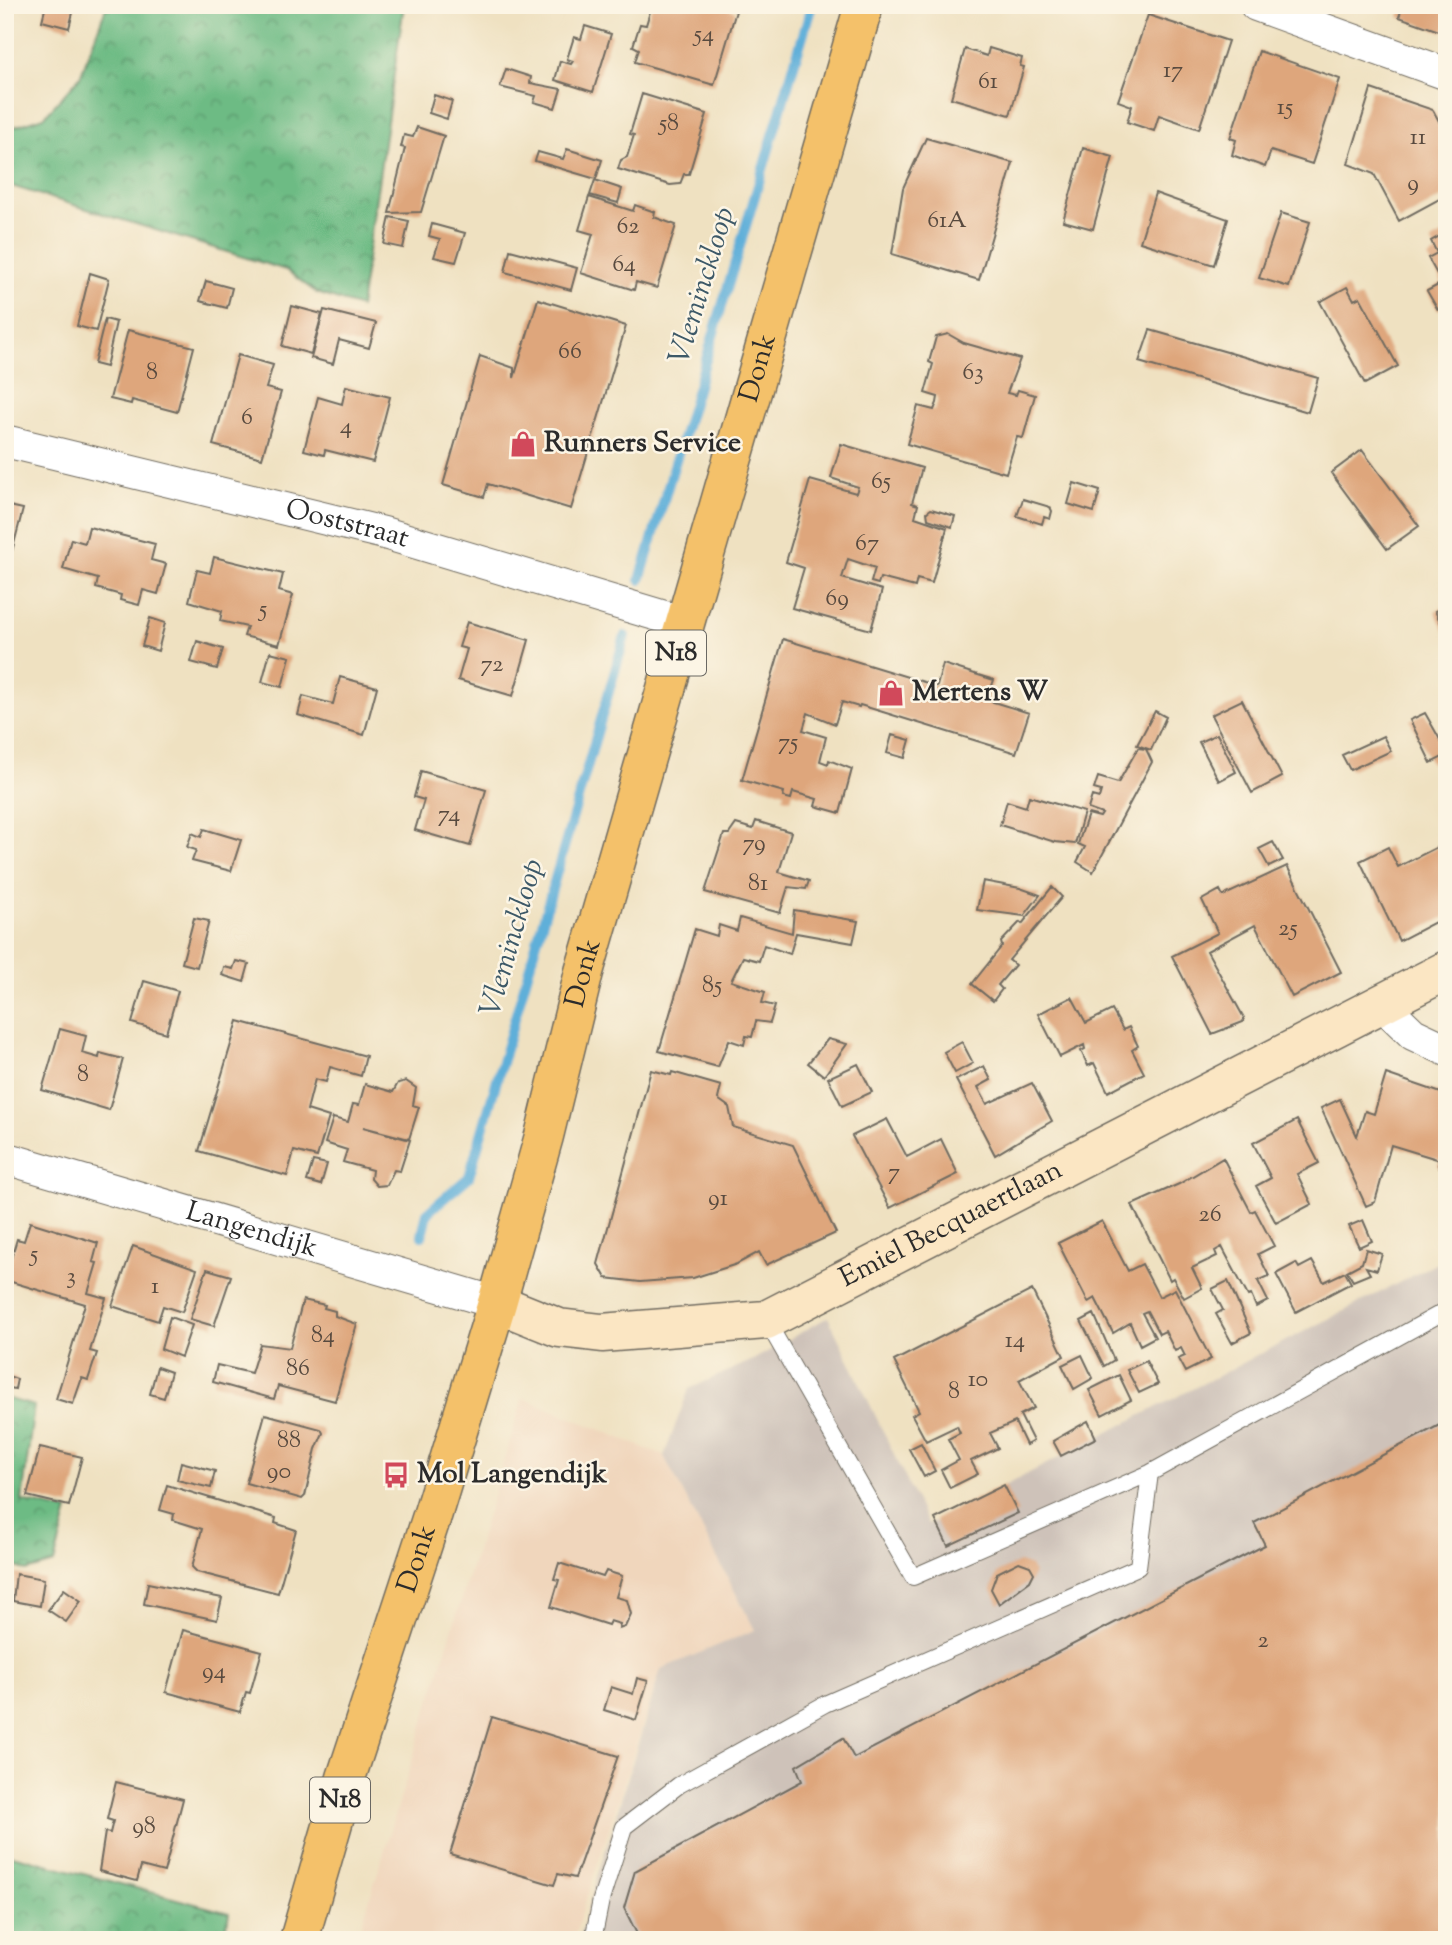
<svg xmlns="http://www.w3.org/2000/svg" width="1452" height="1945" viewBox="0 0 1452 1945" font-family="'Sorts Mill Goudy',serif">
	<style>
		.built { fill: #f0d6bc }
		.industrial { fill: #cec2b9 }
		.forest { fill: url(#forest-crowns); stroke: #4c7358; stroke-width: 2 }
		.lines { fill: none; stroke-linecap: round; stroke-linejoin: round }
		.stream { stroke: #5eafd9; stroke-width: 10 }
		.building { fill: #dea67c }
		.lane-casing { stroke: #706b60; stroke-width: 18 }
		.street-casing { stroke: #706b60; stroke-width: 34 }
		.secondary-casing { stroke: #706b60; stroke-width: 41 }
		.primary-casing { stroke: #706b60; stroke-width: 41 }
		.lane { stroke: #fff; stroke-width: 16 }
		.street { stroke: #fff; stroke-width: 32 }
		.secondary { stroke: #fbe6c3; stroke-width: 38 }
		.primary { stroke: #f4c16a; stroke-width: 38 }
		.labels { text-anchor: middle; dominant-baseline: central; stroke-width: 5; stroke-linejoin: round; paint-order: stroke }
		.number-label { font-size: 24px; fill: #584a3f }
		.shield { fill: #fcf5e5; stroke: #6a6863; stroke-width: 2 }
		.shield-label { font-size: 26px; font-weight: bold; fill: #2b2b2b }
		.street-label { font-size: 28px; fill: #2b2b2b; stroke: #fcf5e5 }
		.poi-label { font-size: 28px; font-weight: bold; fill: #2b2b2b; stroke: #fcf5e5; text-anchor: start }
		.water-label { font-size: 30px; font-style: italic; fill: #3d5968; stroke: #fcf5e5 }
	</style>
	<defs>
		<pattern id="forest-crowns" width="20" height="18" patternUnits="userSpaceOnUse" patternTransform="scale(1.75)"><rect width="20" height="18" fill="#6dbb84"/><path d="M2 6a3 3 0 1 1 6 0M12 15a3 3 0 1 1 6 0" fill="none" stroke="#5a986c"/></pattern>
	</defs>
	<rect width="100%" height="100%" fill="#fcf5e5"/>
	<filter id="ink" filterUnits="userSpaceOnUse"><feTurbulence type="fractalNoise" baseFrequency=".0143" numOctaves="2"/><feDisplacementMap in="SourceGraphic" scale="14" xChannelSelector="R" yChannelSelector="G"/><feConvolveMatrix kernelMatrix="1 2 1 2 8 2 1 2 1" color-interpolation-filters="sRGB"/></filter>
	<filter id="wash" filterUnits="userSpaceOnUse"><feTurbulence type="fractalNoise" baseFrequency=".00686" numOctaves="4" result="noise"/><feDisplacementMap in="SourceGraphic" scale="28" xChannelSelector="R" yChannelSelector="G"/><feGaussianBlur stdDeviation="1.57" result="paint"/><feColorMatrix in="noise" values="0 0 0 0 0 0 0 0 0 0 0 0 0 0 0 0 0 1.4 0 .05"/><feComposite in="paint" operator="in"/></filter>
	<g filter="url(#wash)">
		<rect width="100%" height="100%" fill="#efe1c1"/>
		<path class="built" d="M523,1398L664,1456L755,1630L661,1669L573,1940H357Z"/>
		<path class="industrial" d="M1447,1258V1940H578L661,1669L755,1630L664,1456L689,1389L753,1360L828,1317L928,1525Z"/>
		<path class="forest" d="M107,5H404L360,307L317,293L286,270L5,184V130L44,117L80,77Z
			M5,1398L34,1406L22,1501L68,1511L54,1563L26,1571L5,1562Z
			M5,1853L229,1913L224,1940H5Z"/>
		<g class="lines">
			<path class="stream" d="M640,580L812,5
				M422,1236L427,1213L469,1177L625,636"/>
		</g>
		<g id="blocks">
			<path class="building" d="M46,5H75L69,28L42,21Z
				M652,5H715L736,11L714,85L635,62L639,49L633,46L640,24L646,25Z
				M1403,5H1447V26L1442,32L1399,17Z
				M1148,15L1228,41L1199,129L1159,115L1154,131L1127,122L1132,106L1118,101Z
				M585,26L611,34L593,92L555,80L560,61L571,64L573,61L567,59L574,37L581,39Z
				M989,48L1022,58L1020,66L1024,67L1010,115L951,98L965,49L987,56Z
				M1259,51L1340,79L1312,164L1271,151L1265,167L1232,155L1236,140L1230,138Z
				M506,69L531,77L530,83L561,89L555,108L534,102L536,96L500,87Z
				M1371,89L1433,110L1447,136V195L1399,221L1374,174L1348,164Z
				M642,94L707,114L689,174H684L680,184L670,185L618,169L621,160L627,157L634,135L630,134Z
				M434,95L452,101L447,119L429,113Z
				M417,127L444,136L421,212L389,213L405,148L401,147L404,135L413,137Z
				M926,138L1013,163L979,280L892,254L903,188Z
				M1083,148L1113,157L1093,229L1063,221Z
				M567,149L602,160L596,179L535,161L538,152L563,159Z
				M595,180L622,189L618,203L590,195Z
				M1155,193L1228,219L1214,265L1140,242Z
				M589,197L633,211L635,205L655,212L654,217L676,225L657,288L636,282L634,290L581,273L593,234L579,230Z
				M1281,213L1310,222L1289,287L1259,278Z
				M390,217L409,221L403,248L384,244Z
				M432,224L465,233L456,262L434,257L440,239L429,236Z
				M1447,232V306L1438,310L1427,291L1442,283L1428,258L1437,253L1431,241Z
				M510,250L577,268L571,290L505,272Z
				M90,273L109,279L96,331L77,326Z
				M206,281L232,288L227,308L200,301Z
				M1347,287L1354,300L1360,297L1398,366L1365,384L1320,302Z
				M538,299L626,326L571,509L488,484L484,497L443,485L480,356L514,368V378Z
				M292,306L322,314L311,354L282,346Z
				M324,310L376,323L369,348L339,340L333,364L311,358Z
				M105,319L116,322L106,367L94,364Z
				M128,330L194,347L177,412L132,400L131,404L110,399Z
				M1150,330L1318,378L1308,412L1139,362Z
				M948,334L964,343L1020,359L1007,393L1016,395L1018,390L1035,395L1023,438L1017,437L1006,473L907,444L918,406L934,410L937,403L938,397L925,393L933,364L929,362L936,337Z
				M238,355L273,365L266,388L281,392L262,458L213,445Z
				M346,386L390,397L373,462L325,450L324,455L304,450L318,397L342,404Z
				M841,444L922,468L912,503L918,505L915,517L947,528L932,583L917,579L915,587L880,578L878,584L871,582L875,568L848,559L842,578L882,590L871,630L792,608L804,568L786,562L810,480L856,493L858,487L831,478Z
				M1362,450L1419,526L1387,549L1331,473Z
				M1074,483L1100,491L1094,512L1068,504Z
				M1023,499L1050,507L1052,511L1050,519L1044,517L1042,524L1017,516Z
				M5,505L23,509L8,567L5,566Z
				M931,509L955,516L952,527L928,519L927,512Z
				M89,527L155,544L151,560L166,564L158,594L143,590L139,605L120,600L121,595L96,588L98,579L63,569L71,539L85,543Z
				M214,557L283,574L279,591L293,595L279,645L244,636L247,627L220,621L222,611L189,601L197,570L210,573Z
				M1447,605V636L1435,611Z
				M150,618L165,623L158,651L142,646Z
				M467,622L529,640L513,696L458,680L467,649L459,647Z
				M783,639L937,686L943,664L994,680L987,700L1029,713L1016,753L860,705L859,707L842,702L835,724L808,713L803,730L826,737L820,761L828,764L829,760L852,769L840,813L815,806L817,799L793,792L791,799L783,797L784,792L742,780Z
				M197,641L223,649L217,669L191,662Z
				M270,652L290,657L282,687L262,682Z
				M340,677L377,687L364,735L298,715L303,696L333,704Z
				M1242,700L1282,777L1252,793L1211,715Z
				M1155,711L1166,717L1151,750L1137,745Z
				M1425,713L1447,752V755L1431,763L1410,720Z
				M1217,734L1236,772L1219,781L1199,742Z
				M892,735L910,740L905,758L887,753Z
				M1383,736L1391,751L1350,770L1342,755Z
				M1138,748L1146,749L1152,762L1093,872L1077,862L1085,847L1078,844L1088,814L1100,817L1102,814L1088,809L1092,796L1099,798L1101,791L1094,789L1098,777L1118,783Z
				M421,771L486,790L470,846L415,830L424,800L414,797Z
				M1029,796L1084,812L1075,844L1055,842L1000,825L1007,801L1026,807Z
				M756,821L791,832L779,872L809,881L806,889L788,887L780,913L705,892L724,834H729L736,824L753,829Z
				M204,829L241,840L231,871L192,861L196,850L187,847L192,833L201,837Z
				M1273,842L1283,860L1269,867L1259,849Z
				M1441,845L1447,857V916L1399,941L1360,861L1388,847L1398,867Z
				M1287,866L1341,972L1292,997L1255,925L1207,951L1244,1018L1243,1022L1212,1034L1172,956L1218,933L1202,900L1220,890L1223,896Z
				M983,881L1020,888L1040,895L1024,916L977,910Z
				M1052,887L1062,897L1009,960L1015,965L998,985L1002,989L993,1001L972,984L1002,946L1001,942L1020,922L1022,924Z
				M794,910L858,921L853,943L796,933L790,954L764,945L759,961L743,957L731,981L765,992L762,1003L775,1006L770,1023L756,1021L752,1037L746,1036L744,1045L729,1040L718,1067L659,1051L695,929L717,936L719,925L737,931L740,918L792,933Z
				M194,918L209,921L197,967L182,963Z
				M236,961L249,964L244,982L222,975L224,967L233,969Z
				M144,981L178,991L166,1033L132,1023Z
				M1072,997L1086,1023L1112,1010L1123,1030L1129,1027L1138,1046L1132,1050L1144,1073L1108,1092L1094,1063L1088,1066L1081,1051L1085,1049L1084,1045L1060,1057L1038,1014Z
				M238,1021L366,1056L361,1076L330,1067L326,1082L315,1079L307,1110L329,1117L317,1157L294,1151L287,1176L199,1151Z
				M60,1029L86,1036L82,1053L99,1058L100,1053L123,1059L109,1110L42,1090Z
				M828,1039L847,1044L824,1076L808,1063Z
				M962,1042L973,1063L955,1073L944,1052Z
				M858,1064L872,1092L842,1106L828,1078Z
				M984,1066L991,1080L978,1087L987,1104L1032,1083L1052,1121L995,1155L956,1080Z
				M651,1070L671,1075L672,1072L721,1086L718,1099L729,1107L733,1127L793,1145L836,1233L766,1265L759,1252L737,1264L693,1278L640,1282L606,1278L598,1264Z
				M1386,1074L1447,1095V1181L1438,1165L1440,1160L1391,1145L1375,1202L1366,1206L1321,1108L1340,1099L1357,1136L1365,1111L1374,1114Z
				M406,1081L416,1088L413,1105L419,1107L409,1139L363,1127L410,1140L400,1171L394,1170L387,1185L377,1186L371,1179L372,1170L343,1162L347,1150L325,1143L333,1118L348,1122L353,1104L359,1105L365,1084L393,1092L398,1083Z
				M887,1119L907,1157L941,1139L958,1174L890,1208L852,1136Z
				M1297,1120L1319,1163L1297,1174L1312,1204L1276,1223L1256,1186L1271,1178L1253,1143Z
				M1223,1158L1251,1212L1255,1210L1274,1246L1258,1254L1269,1276L1258,1281L1268,1301L1256,1307L1251,1295L1248,1296L1222,1247L1215,1251L1217,1256L1192,1268L1202,1288L1184,1298L1173,1278L1170,1280L1132,1205L1179,1184Z
				M313,1161L327,1164L321,1185L307,1181Z
				M1363,1220L1372,1241L1359,1247L1349,1226Z
				M1102,1221L1128,1271L1142,1264L1159,1297L1175,1289L1211,1359L1185,1372L1178,1359L1185,1356L1181,1348L1175,1351L1165,1331L1159,1334L1147,1311L1142,1313L1155,1337L1140,1345L1130,1323L1113,1333L1095,1298L1088,1302L1058,1243Z
				M30,1222L98,1243L93,1262L97,1263L88,1293L106,1298L90,1351L97,1353L88,1380L82,1378L73,1404L56,1399L85,1304L5,1280V1268L8,1269L17,1239L24,1241Z
				M133,1246L197,1269L182,1312L163,1306L158,1321L112,1306Z
				M1366,1249L1382,1254L1377,1270L1366,1267L1370,1274L1353,1281L1347,1271L1362,1263Z
				M1312,1261L1324,1282L1345,1272L1351,1283L1296,1312L1276,1274L1296,1263L1299,1268Z
				M207,1269L231,1276L214,1326L190,1319Z
				M1228,1281L1251,1333L1232,1343L1216,1314L1223,1310L1212,1289Z
				M1032,1290L1064,1356L1019,1380L1034,1408L1020,1415L1033,1441L1026,1445L1015,1422L990,1433L998,1448L971,1461L978,1474L950,1488L941,1470L959,1460L948,1439L960,1433L957,1426L926,1441L912,1415L919,1411L894,1361Z
				M303,1300L325,1305L324,1308L335,1311V1316L357,1324L335,1401L278,1386L274,1399L213,1382L217,1365L251,1373L260,1344L290,1348Z
				M1094,1314L1114,1360L1104,1366L1081,1321Z
				M170,1317L192,1325L181,1357L161,1349Z
				M1082,1355L1093,1378L1074,1389L1062,1365Z
				M1146,1361L1158,1384L1139,1393L1127,1370Z
				M157,1367L171,1372L164,1398L150,1394Z
				M5,1375L17,1379L15,1389L5,1387Z
				M1119,1375L1131,1400L1102,1415L1089,1390Z
				M265,1414L321,1429L323,1433L316,1449L305,1496L302,1499L246,1483Z
				M1088,1421L1096,1438L1061,1456L1053,1441Z
				M1447,1421V1940H640L624,1908L635,1871L802,1781L796,1766L843,1738L854,1758L1265,1545L1254,1523Z
				M921,1443L935,1471L924,1477L909,1449Z
				M40,1447L82,1457L69,1506L27,1496Z
				M181,1462L215,1471L211,1488L177,1480Z
				M167,1485L276,1518L275,1523L296,1530L278,1593L197,1572L192,1567L202,1529L173,1520L174,1514L160,1510Z
				M1004,1485L1018,1513L948,1546L935,1519Z
				M1019,1562L1030,1566L1034,1573L1030,1581L999,1604L991,1589L997,1573Z
				M559,1563L603,1577L606,1571L622,1576L616,1597L627,1600L631,1614L625,1627L619,1629L620,1624L610,1621L608,1625L551,1607L559,1580L554,1579Z
				M16,1574L44,1579L40,1606L13,1601Z
				M148,1583L222,1598L217,1620L144,1604Z
				M64,1589L81,1601L66,1622L48,1610Z
				M183,1630L262,1651L250,1693L246,1692L240,1712L166,1692Z
				M637,1678L648,1681L636,1720L604,1710L611,1687L633,1694Z
				M492,1717L618,1756L575,1878L558,1874L554,1885L450,1854Z
				M116,1782L183,1799L164,1872L141,1866L137,1881L99,1871L105,1832L110,1833L113,1821L107,1819Z"/>
		</g>
	</g>
	<g filter="url(#ink)">
		<use href="#blocks" fill-opacity="0" stroke="#706b60" stroke-width="2"/>
		<g class="lines">
			<g class="lane-casing">
				<path id="lane" d="M766,1320L913,1577L1150,1473L1447,1310
					M593,1940L601,1900L624,1827L679,1785L825,1704L1138,1567L1150,1473"/>
			</g>
			<g class="street-casing">
				<g id="street">
					<path d="M1256,5L1447,74"/>
					<path id="s1" d="M5,441L384,533L685,623"/>
					<path d="M1382,1004L1413,1034L1447,1050"/>
					<path id="s2" d="M5,1158L497,1303"/>
				</g>
			</g>
			<g class="secondary-casing">
				<g id="secondary">
					<path id="s3" d="M497,1303L559,1328L602,1333L766,1320L1447,970"/>
				</g>
			</g>
			<g class="primary-casing">
				<g id="primary">
					<path id="s4" d="M299,1940L346,1778L433,1513L497,1303L544,1136L584,972L864,5"/>
				</g>
			</g>
			<use href="#lane" class="lane"/>
			<use href="#street" class="street"/>
			<use href="#secondary" class="secondary"/>
			<use href="#primary" class="primary"/>
		</g>
	</g>
	<defs>
		<g id="shop-bare" transform="scale(2.1)"><path d="M-5-2.5h2.3a2.7 3.5 0 0 1 5.4 0H5L5.5 6h-11ZM-1.5-2.5h3a1.5 2.3 0 0 0-3 0Z" fill="#d1495b" stroke="#fcf5e5" stroke-width="2.5" paint-order="stroke"/></g>
		<g id="bus-bare" transform="scale(2.1)"><path d="M-5-6H5V4H4V6H2V4H-2V6H-4V4H-5ZM-3.5-4V0h7V-4ZM-3.5 1.2v1.5H-2V1.2ZM2 1.2v1.5H3.5V1.2Z" fill="#d1495b" stroke="#fcf5e5" stroke-width="2.5" paint-order="stroke"/></g>
	</defs>
	<g fill-rule="evenodd">
		<use href="#shop-bare" x="523" y="444"/>
		<use href="#shop-bare" x="891" y="693"/>
		<use href="#bus-bare" x="396" y="1475"/>
	</g>
	<g class="labels">
		<g class="number-label">
			<text x="704" y="35">54</text>
			<text x="1173" y="71">17</text>
			<text x="988" y="82">61</text>
			<text x="1285" y="108">15</text>
			<text x="669" y="124">58</text>
			<text x="1418" y="138">11</text>
			<text x="1413" y="184">9</text>
			<text x="947" y="221">61A</text>
			<text x="628" y="227">62</text>
			<text x="624" y="265">64</text>
			<text x="570" y="352">66</text>
			<text x="152" y="373">8</text>
			<text x="973" y="373">63</text>
			<text x="247" y="418">6</text>
			<text x="346" y="427">4</text>
			<text x="881" y="482">65</text>
			<text x="867" y="544">67</text>
			<text x="837" y="599">69</text>
			<text x="263" y="610">5</text>
			<text x="492" y="665">72</text>
			<text x="788" y="743">75</text>
			<text x="449" y="815">74</text>
			<text x="754" y="844">79</text>
			<text x="758" y="884">81</text>
			<text x="1288" y="929">25</text>
			<text x="712" y="986">85</text>
			<text x="83" y="1075">8</text>
			<text x="894" y="1173">7</text>
			<text x="718" y="1199">91</text>
			<text x="1210" y="1215">26</text>
			<text x="34" y="1255">5</text>
			<text x="71" y="1277">3</text>
			<text x="155" y="1287">1</text>
			<text x="323" y="1336">84</text>
			<text x="1015" y="1341">14</text>
			<text x="298" y="1369">86</text>
			<text x="978" y="1380">10</text>
			<text x="954" y="1392">8</text>
			<text x="289" y="1441">88</text>
			<text x="279" y="1472">90</text>
			<text x="1263" y="1641">2</text>
			<text x="214" y="1672">94</text>
			<text x="144" y="1827">98</text>
		</g>
		<g class="shield">
			<rect x="646" y="630.5" width="60" height="45" rx="5"/>
			<rect x="310" y="1777.5" width="60" height="45" rx="5"/>
		</g>
		<g class="shield-label">
			<text x="676" y="653">N18</text>
			<text x="340" y="1800">N18</text>
		</g>
		<g class="street-label">
			<text stroke="none"><textPath href="#s4" startOffset="1638">Donk</textPath></text>
			<text stroke="none"><textPath href="#s1" startOffset="352">Ooststraat</textPath></text>
			<text stroke="none"><textPath href="#s4" startOffset="1008">Donk</textPath></text>
			<text stroke="none"><textPath href="#s3" startOffset="483">Emiel Becquaertlaan</textPath></text>
			<text stroke="none"><textPath href="#s2" startOffset="257">Langendijk</textPath></text>
			<text stroke="none"><textPath href="#s4" startOffset="399">Donk</textPath></text>
		</g>
		<g class="poi-label">
			<text x="544" y="444">Runners Service</text>
			<text x="912" y="693">Mertens W</text>
			<text x="417" y="1475">Mol Langendijk</text>
		</g>
		<g class="water-label">
			<text transform="translate(703 286) rotate(-73)">Vleminckloop</text>
			<text transform="translate(513 938) rotate(-74)">Vleminckloop</text>
		</g>
	</g>
	<rect width="1452" height="1945" fill="none" stroke="#fcf5e5" stroke-width="28"/>
</svg>
